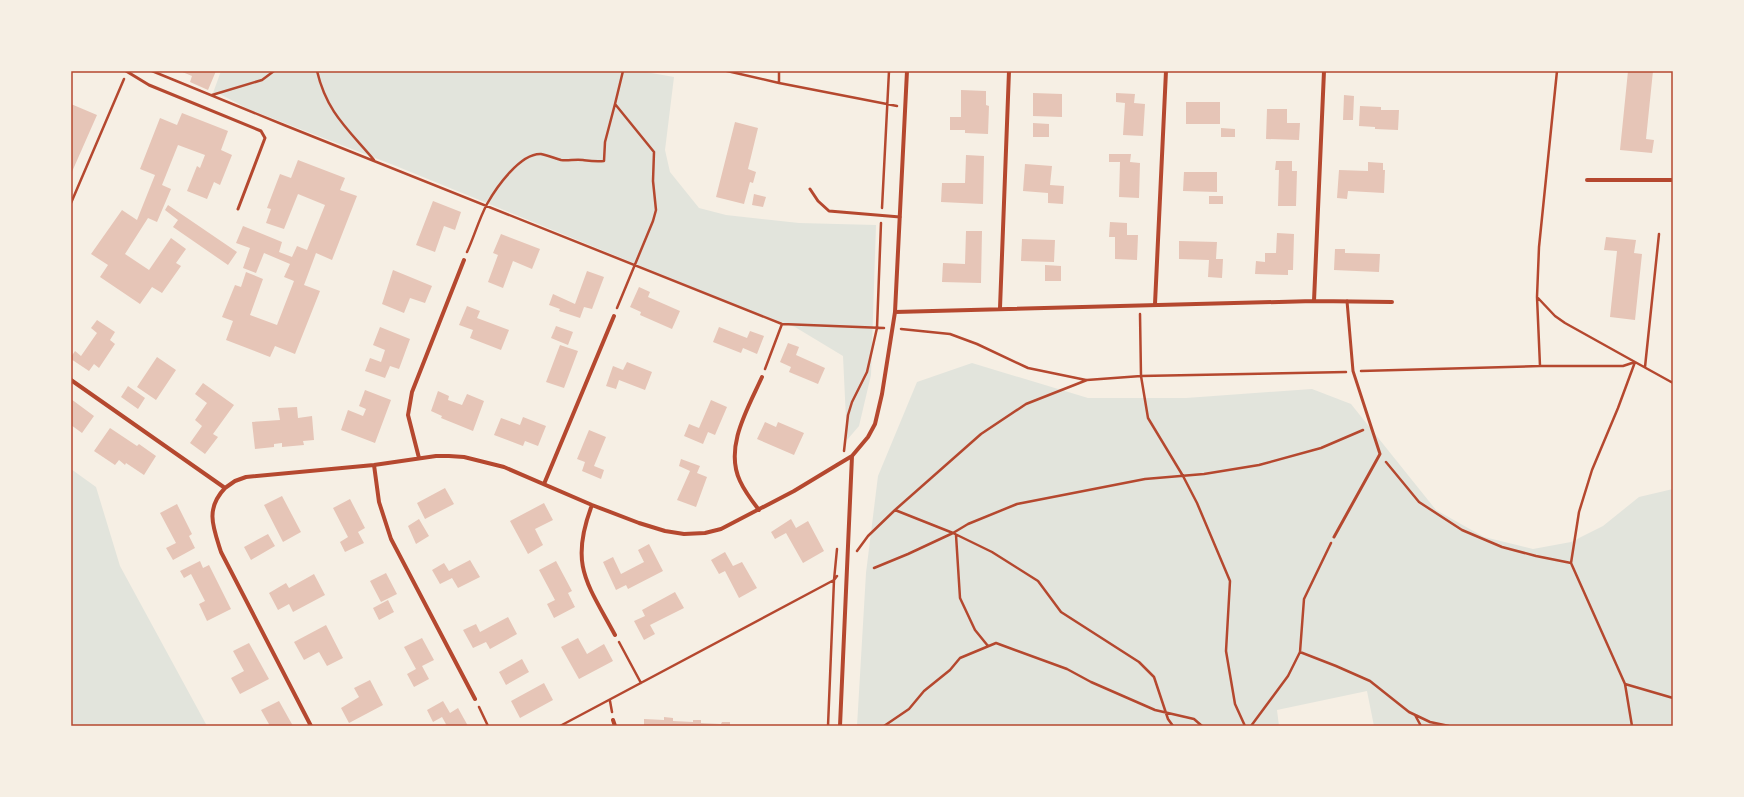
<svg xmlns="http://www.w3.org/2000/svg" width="1744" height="797" viewBox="0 0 1744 797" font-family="Commissioner,sans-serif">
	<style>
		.green { fill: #e2e4dc }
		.building { fill: #e6c5b7 }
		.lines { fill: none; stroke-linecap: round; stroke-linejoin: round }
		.path { stroke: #b5482f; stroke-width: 2.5 }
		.service { stroke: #b5482f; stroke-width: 3 }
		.minor { stroke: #b5482f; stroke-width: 4 }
		.neatline { fill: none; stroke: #b5482f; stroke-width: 1.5 }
	</style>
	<rect width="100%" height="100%" fill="#f6efe4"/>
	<path class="green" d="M221,71H640L674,77L665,150L670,172L699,208L726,215L799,223L876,225L871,375L859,426L847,440L843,356L795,327L751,311L396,166L248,109L220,94L213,93Z
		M972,363L1088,398H1186L1312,389L1351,404L1436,510L1484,537L1533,549L1571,542L1603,526L1639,497L1673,489V726H1374L1367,691L1277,710L1279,726H857L866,573L878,476L917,382Z
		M71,469L96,487L120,566L207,726H71Z"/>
	<path class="building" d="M180,71H216L208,90L190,82L192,76Z
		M1628,71H1653L1646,139L1654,140L1652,153L1620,150Z
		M961,90L986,91V105L989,106L988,134L965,133V130H950V117H961Z
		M1033,93L1062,94V117L1033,116Z
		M1116,93L1135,94L1134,103L1145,104L1143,136L1123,135L1125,103L1116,102Z
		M1344,95L1354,96L1353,120H1343Z
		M1186,102H1220V124H1186Z
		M71,104L97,115L71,174Z
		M1360,106L1381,107V110H1399L1398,130L1375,129V127L1359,126Z
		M1267,109H1287V123H1300L1299,140L1266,139Z
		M182,113L228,131L221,150L232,155L220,185L214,182L207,199L187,191L197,166L200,168L205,155L178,145L162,185L171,189L157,222L148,218L125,254L149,270L171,238L186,249L176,263L181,266L162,293L152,287L140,304L100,277L108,265L91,254L122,210L137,220L155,175L140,169L160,118L177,125Z
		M735,122L758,128L748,169L756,172L753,183L750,182L744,204L716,197Z
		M1033,123L1049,124V137H1033Z
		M1221,128L1235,129V137H1221Z
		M1109,154H1131L1130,162L1140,163L1139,198L1119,197L1120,162H1109Z
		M966,155L984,156L983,204L941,202L942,183H965Z
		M298,160L345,178L340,190L357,196L332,260L316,253L304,285L320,291L295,354L275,346L270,357L226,340L233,321L222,317L235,285L241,287L246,272L263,279L250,315L277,325L294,281L284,277L290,264L264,253L256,273L243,268L250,248L236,243L243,226L282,242L279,252L292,257L297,246L307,250L325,205L298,194L284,229L266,223L271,209L267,208L280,174L291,178Z
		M1276,161H1292V171H1297L1296,206H1278L1279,170H1275Z
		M1368,162L1383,163V170H1385L1384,193L1348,191L1347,199L1337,198L1339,170L1368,171Z
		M1025,164L1052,166L1050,185L1064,186L1063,204L1048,203V193L1023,191Z
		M1184,172H1217V192L1183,191Z
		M754,194L766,197L763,207L752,205Z
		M1209,196H1223V204H1209Z
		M433,201L461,212L455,230L444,226L435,252L416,245Z
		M168,205L237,252L228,265L173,227L178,220L165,210Z
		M1110,222L1127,223V235H1138L1137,260L1115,259V237H1109Z
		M966,231H982L981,283L942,282L943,263L965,264Z
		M1277,233L1294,234L1293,270H1288V275L1255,274L1256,261L1265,262V253H1276Z
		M501,234L540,249L532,269L513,261L503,288L488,282L498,255L493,253Z
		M1606,237L1636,240L1634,253L1642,254L1635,320L1610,317L1617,251L1604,250Z
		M1022,239L1055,240L1054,262L1021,261Z
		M1179,241L1217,242L1216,259H1223L1222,278L1208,277L1209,260L1179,259Z
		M1335,249H1345V253L1380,254L1379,272L1334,270Z
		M1045,265L1061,266V281H1045Z
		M393,270L432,286L425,303L410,298L404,313L382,304Z
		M587,271L604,277L592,309L584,307L580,318L559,311L560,309L549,305L553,294L575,304Z
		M639,287L650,292L648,297L680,311L672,329L640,315L641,312L630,307Z
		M467,306L480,311L477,318L509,330L501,350L470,338L473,330L459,325Z
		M97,320L115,332L110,340L115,344L99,368L94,364L89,371L71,359V357L75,351L81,356L97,333L91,328Z
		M556,326L573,332L568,345L551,338Z
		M380,327L410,339L399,369L390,366L385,378L365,371L370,358L381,362L385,350L373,345Z
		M719,327L747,338L750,331L764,336L757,354L743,348L741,353L713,342Z
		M788,343L799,347L796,355L825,368L818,384L789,372L791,367L780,362Z
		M560,345L578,351L564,388L546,382Z
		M157,357L176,370L156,400L137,387Z
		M627,362L652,372L645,390L619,380L616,389L606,386L613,366L623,370Z
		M203,383L234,405L213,434L218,437L205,454L190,443L202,426L195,420L207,403L195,394Z
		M128,386L145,398L138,409L121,397Z
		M365,390L391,400L375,443L341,430L348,410L363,416L366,409L359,406Z
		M438,391L449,396L448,400L462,405L467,394L484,401L473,431L441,418L442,416L431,411Z
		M71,399L94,416L82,433L71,425Z
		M711,400L727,407L715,435L708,432L703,444L684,436L689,424L699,428Z
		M297,407L298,418L312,416L314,440L303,441L304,445L282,447V443L274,444V447L255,449L252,422L280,420L278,408Z
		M523,417L546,426L538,446L525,441L523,446L494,435L501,418L520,425Z
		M765,422L776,427L778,422L804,433L794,455L757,439Z
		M110,428L137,446L139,444L156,456L144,475L126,463L125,465L119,460L115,465L94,451Z
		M589,430L606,437L594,466L604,470L601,479L582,471L585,462L577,459Z
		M681,459L700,466L697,473L707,477L696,507L677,500L690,471L679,466Z
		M445,488L454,504L425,519L417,503Z
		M282,496L301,532L283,542L264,505Z
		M350,499L365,528L358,532L364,543L345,552L340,542L348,537L333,508Z
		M544,503L553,520L535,529L543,545L528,554L510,521Z
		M177,504L192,534L189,536L195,548L173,560L166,548L176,543L160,513Z
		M419,519L429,536L416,544L408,526Z
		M791,519L796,528L808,521L824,551L803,563L786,533L775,539L771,532Z
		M268,534L275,546L251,560L244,547Z
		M649,544L663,571L628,589L626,585L616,590L603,562L613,557L621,574L644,562L638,550Z
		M725,552L733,566L742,562L757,588L739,598L725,571L719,574L711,560Z
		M470,560L480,577L458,588L452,578L440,584L432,570L444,563L449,571Z
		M200,561L203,568L209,565L231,609L207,621L199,604L205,601L191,574L184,578L180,571Z
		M556,561L572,591L568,593L575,607L554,618L547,604L555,600L539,570Z
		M386,573L397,594L381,602L370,581Z
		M314,574L325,595L293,612L289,604L278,610L269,593L286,583L289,588Z
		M675,592L684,608L650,625L655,634L644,640L634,621L645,616L642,610Z
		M388,600L394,612L379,620L373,608Z
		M508,617L517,634L490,649L486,642L473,648L463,630L476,624L480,632Z
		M326,625L343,658L327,666L319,652L304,660L294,642Z
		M422,638L434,660L422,666L429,679L414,687L407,674L416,669L404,647Z
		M578,638L587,654L604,644L613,661L579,679L561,647Z
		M249,643L269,679L240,694L231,678L244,671L233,651Z
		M522,659L529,672L506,685L499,672Z
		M370,680L383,705L349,723L341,708L359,697L354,688Z
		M544,683L553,700L520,718L511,701Z
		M279,701L293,726H270L261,710Z
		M443,701L450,713L458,708L468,726H447L442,717L433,722L427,710Z
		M664,717L673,718V721L693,722V720H701V723L721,724L722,722H730V726H644V719L664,720Z"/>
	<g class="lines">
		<path class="path" d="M152,71L284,125L782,324L884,328
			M317,71C327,113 348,129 374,160
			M727,71L779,83L897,106
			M779,83V71
			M212,95L262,80L274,71
			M71,203L124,79
			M882,208L889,71
			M467,252C474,237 479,219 487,204C496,188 520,153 541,154C547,155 554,158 561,160C568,161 575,159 583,160C590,161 596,162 604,161L605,142L615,104
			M617,308L653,221L656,210L653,181L654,152L615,104L623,71
			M1140,314L1141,376L1148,418L1183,476L1197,503L1230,581L1226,651L1235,704L1245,726
			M901,329L950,334L977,344L1028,368L1086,380
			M1540,366H1623L1635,362L1673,383
			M1645,367L1659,234
			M765,369L782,324
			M1361,371L1540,366L1537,297L1539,247L1557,71
			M844,451L848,415L852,402L867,372L877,328L881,223
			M1386,462L1419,502L1462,530L1502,547L1536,556L1571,563L1579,512L1592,470L1618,408L1635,362L1565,323L1555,316L1538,298
			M895,510L953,533L992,552L1038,581L1061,612L1139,662L1154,677L1168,719L1173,726
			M956,535L960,598L975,630L988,646
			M857,551L868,536L895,510L981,434L1026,404L1087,380L1141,376L1346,372
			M1571,563L1625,684L1632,726
			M874,568L908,554L953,533L968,524L1017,504L1145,479L1204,474L1259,465L1321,448L1363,430
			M619,642L641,683
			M1300,652L1336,666L1370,681L1409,712L1430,722L1449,726
			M1625,684L1673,698
			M610,701L612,712
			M479,707L488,726
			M1415,715L1421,726
			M560,726L834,580L837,576
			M828,726L834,580L837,549
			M884,726L909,709L924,691L950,670L960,658L996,643L1067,669L1091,682L1155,710L1194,719L1202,726
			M1251,726L1288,676L1300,652L1304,599L1331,543"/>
		<path class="service" d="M126,71L149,85L261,131L265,138L238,209
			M810,189L818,201L829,211L900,217
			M1334,537L1380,454L1353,371L1347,301"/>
		<path class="minor" d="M1587,180H1673
			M1314,301L1324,71
			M1155,304L1166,71
			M1000,308L1009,71
			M895,312L1314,301L1392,302
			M71,380L225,488L235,481L246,477L374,465L436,456H449L464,457L504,467L592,505L639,523L665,531L684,534L705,533L721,529L794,491L837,465L852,456L868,437L875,424L882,394L895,312L907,71
			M419,458L408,415L412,392L464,260
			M374,465L379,502L391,539L475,699
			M544,484L614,316
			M225,488C205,509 213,527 221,552L311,726
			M592,505C569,565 587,583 615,635
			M759,510C752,501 745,492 740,481C724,447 748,408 762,377
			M613,720L615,726
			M840,726L852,456"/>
	</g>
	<rect width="1744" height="797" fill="none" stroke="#f6efe4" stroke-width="144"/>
	<rect x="72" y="72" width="1600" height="653" class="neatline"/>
</svg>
